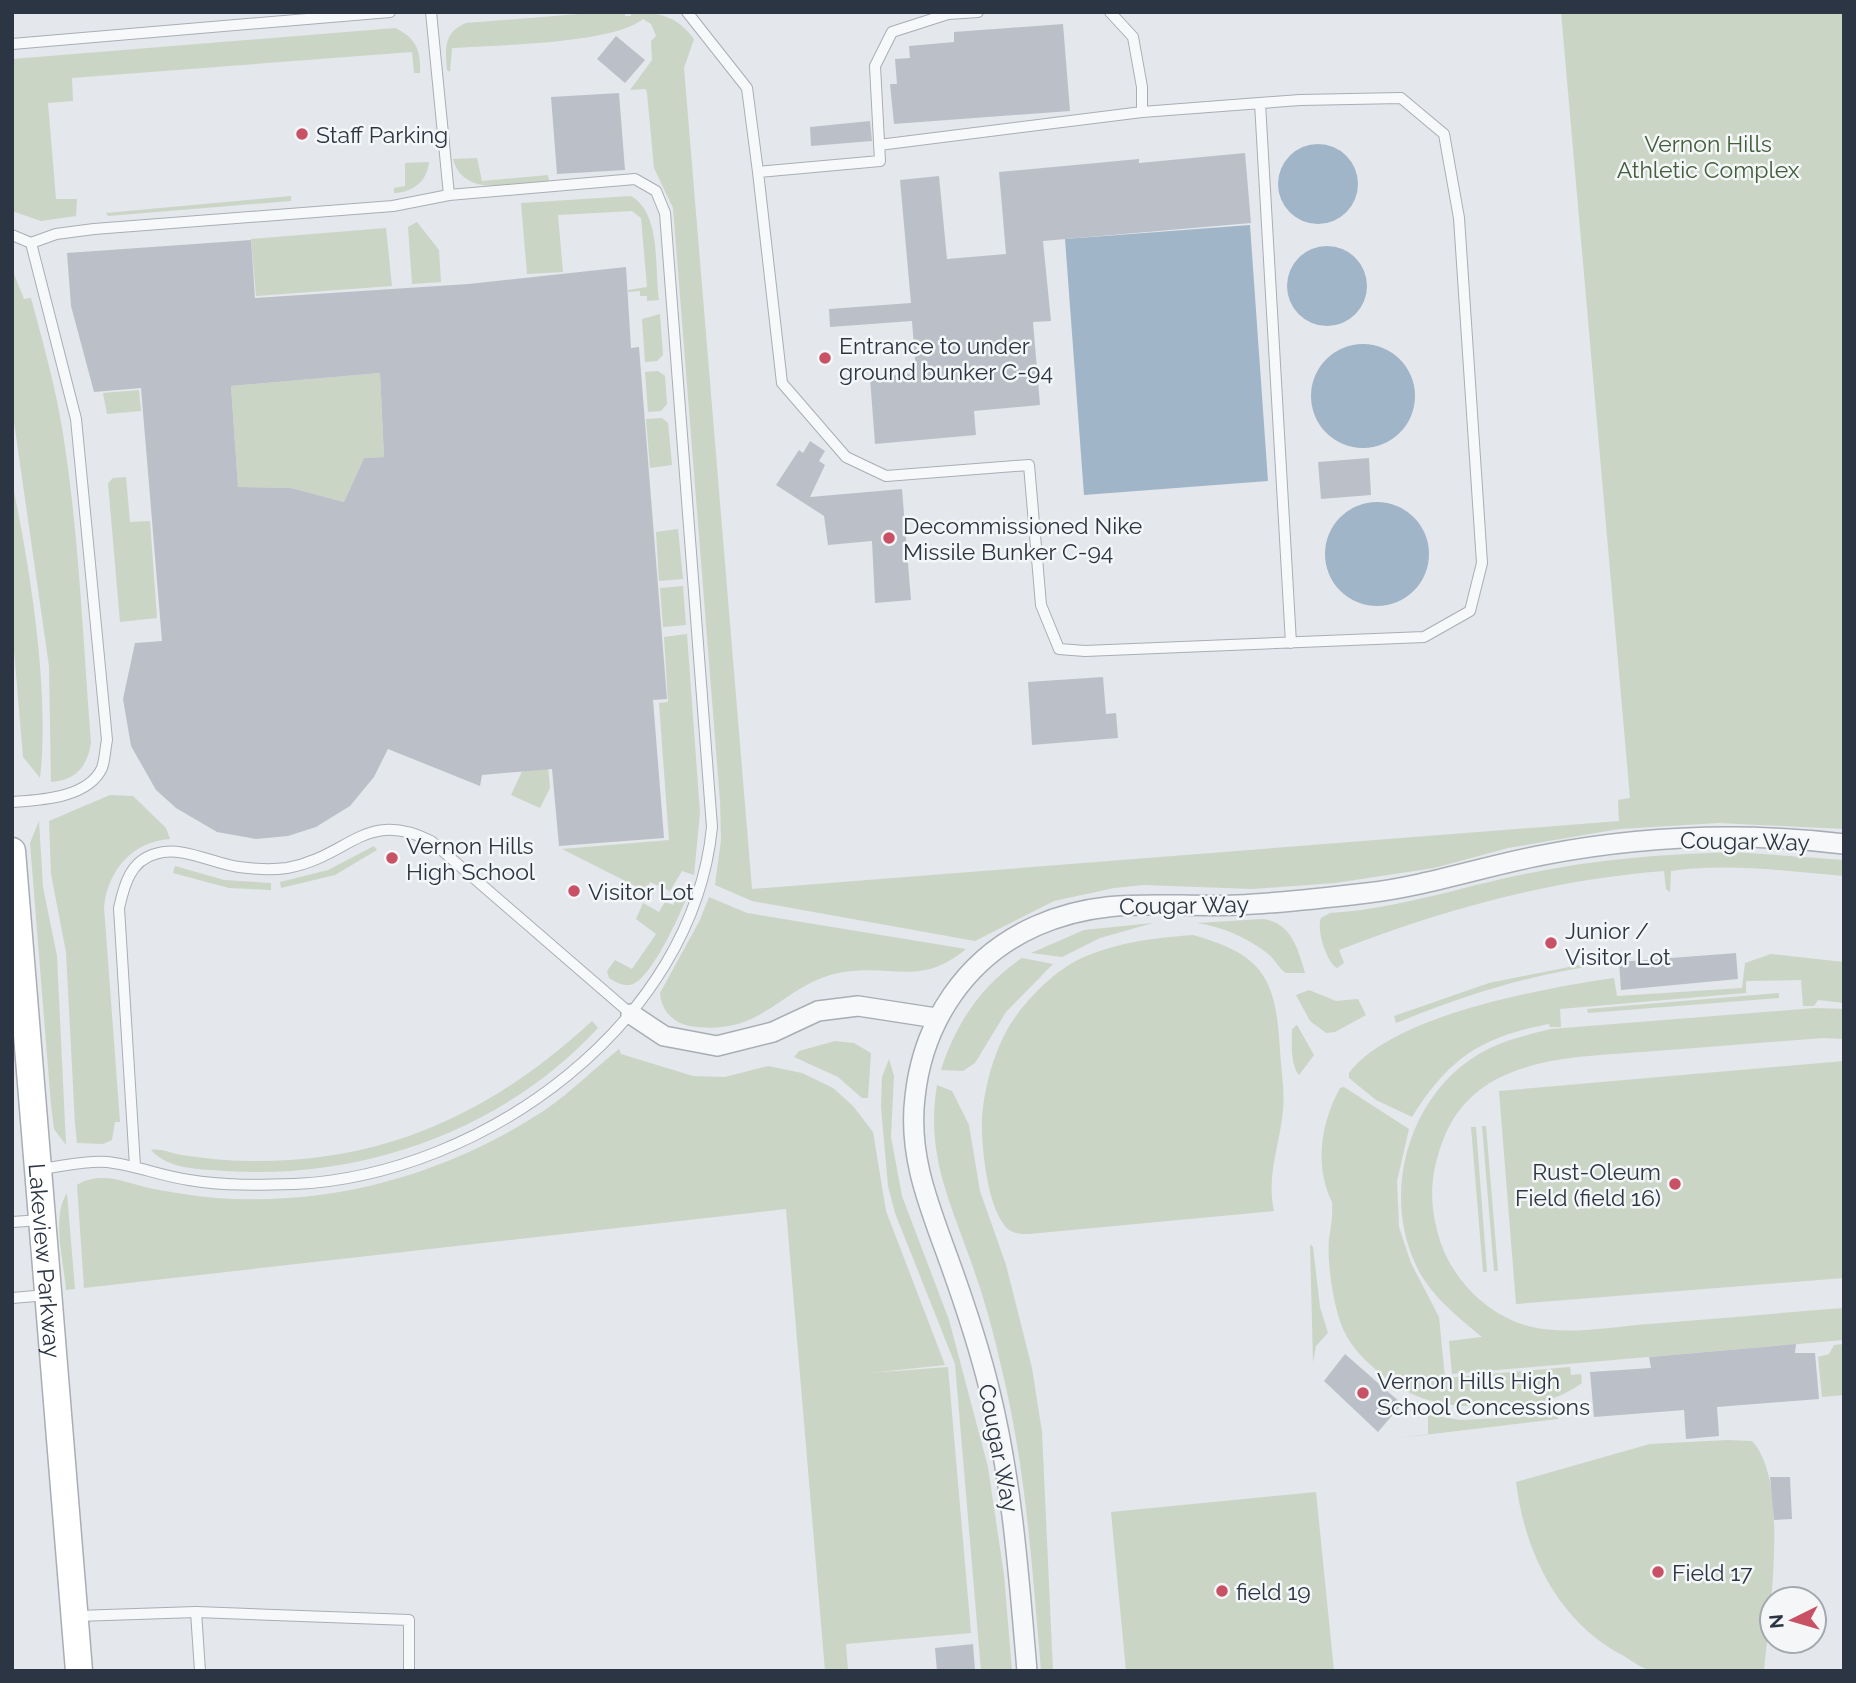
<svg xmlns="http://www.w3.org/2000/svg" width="1856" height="1683" viewBox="0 0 1856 1683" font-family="Raleway,sans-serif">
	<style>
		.green { fill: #cad5c6 }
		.water { fill: #a1b5c9 }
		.building { fill: #bbc0c8; fill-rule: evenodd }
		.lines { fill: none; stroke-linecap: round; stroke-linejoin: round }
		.lane-casing { stroke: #a9aeb5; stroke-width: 12 }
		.street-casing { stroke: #a9aeb5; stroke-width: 22 }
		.secondary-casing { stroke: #a9aeb5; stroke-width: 29 }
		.lane { stroke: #f7f8fa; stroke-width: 10 }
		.street { stroke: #f7f8fa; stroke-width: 19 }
		.secondary { stroke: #fff; stroke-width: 26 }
		.poi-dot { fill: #c95165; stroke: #f4f6f8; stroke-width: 2.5 }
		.labels { text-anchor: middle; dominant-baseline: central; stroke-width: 5; stroke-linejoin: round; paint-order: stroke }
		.poi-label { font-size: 23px; fill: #2c3543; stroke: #f4f6f8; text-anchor: start }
		.park-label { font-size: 23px; fill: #425e3a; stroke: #f4f6f8 }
		.street-label { font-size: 23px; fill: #2c3543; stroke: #f4f6f8 }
	</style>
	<rect width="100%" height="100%" fill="#e4e7eb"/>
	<path class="green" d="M604,12H625V16H631V12C659,12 677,16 694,39L684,68L752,889L1619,821L1618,800L1630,798L1561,12H1844V829L1719,823L1619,829L1508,848L1434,868L1335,883L1252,889L1144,885L1114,888L1054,901L975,941L752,901L715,885L721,840L720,801L673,208L654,168L647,93L646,89L630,90L652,60L651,41L656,36L651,24L643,19C613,44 495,45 452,48L450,72L447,70C445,48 444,32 466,23Z
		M395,28C416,38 421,50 420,73H414L412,52L72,78L73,101L48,103L56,199H77L76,216L41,221L12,211V59Z
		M477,158L482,181L548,175L549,181C518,183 464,200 453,159Z
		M429,162C427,181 414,192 394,193V188L405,186V163Z
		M291,196V201L108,216L106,213Z
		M631,196C662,214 654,268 659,300L647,301V296H640V291L628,292V290L647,287L641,218L632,211L558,215L563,272L527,274L521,203Z
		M417,222L439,250L441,282L412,284L408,227Z
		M386,228L392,286L256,296L251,239Z
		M12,269L24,299L31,298C43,343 56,388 63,434C79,533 83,642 91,743C87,767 76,780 51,782L49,666L13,415Z
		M660,314L663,355L657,361L645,362L642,319Z
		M658,371L665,376L667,404L661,411L648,412L645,372Z
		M380,373L384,457L364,458L344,502L291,488L238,487L231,386Z
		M139,390L141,411L107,414L103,393Z
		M662,418L668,423L672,465L650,468L646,419Z
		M126,477L130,522L150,521L157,618L120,622L108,483L113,478Z
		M12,482C30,568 50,691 40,778L23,757L22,745L12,627Z
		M678,529L683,579L659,581L656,532Z
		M683,586L686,625L663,627L660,588Z
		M687,634L700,813L694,875L682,871L670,891L650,882L645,891L562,849L669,840L659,703L668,702L664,637Z
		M548,765L550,788L540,808L511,795L524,767Z
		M110,795L133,796L166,828L170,839C131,842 108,871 104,907L120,1122H115L112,1140L103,1144L77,1143L75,1124L66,952L51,874L49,821Z
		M39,821L43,887L57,956L66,1145L54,1129L51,1105L30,843Z
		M374,846L377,850L335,875L281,888L280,882L328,870Z
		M1734,852L1844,860V876C1788,871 1727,863 1671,871L1670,892L1666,889L1664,871C1550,880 1445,909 1339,950L1344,963L1337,968C1327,963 1316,930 1321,918L1330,913C1399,909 1463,886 1530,873C1598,859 1665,854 1734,852Z
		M175,866L224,880L271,883V890L229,888L173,873Z
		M679,895L686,899C678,919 653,973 635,983C627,988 616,983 609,978L607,971L615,960L632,969L656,934L636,919L643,903L659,912L665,902L673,905Z
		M709,897L747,913L966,949C920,987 895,964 843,972C781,983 765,1038 690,1026C673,1023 661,1010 660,993L700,920Z
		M1262,919C1291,922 1298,949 1305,973H1286C1278,968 1275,959 1267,953C1246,937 1223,927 1197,923Z
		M1153,923L1100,938L1062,957L1031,953L1084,930Z
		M1193,935C1265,955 1276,980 1280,1051C1281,1070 1285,1091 1283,1110C1280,1145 1266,1175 1274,1211L1029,1234C1021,1234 1011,1234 1005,1226C987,1205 981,1145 982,1118C984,1089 993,1055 1007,1030C1021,1005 1049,976 1074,962C1110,943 1153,938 1193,935Z
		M1771,954L1844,962V1003L1818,1000L1814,1006H1803L1801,980L1746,981V993L1560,1009L1561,1027H1550L1549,1024C1481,1037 1449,1058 1412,1117L1376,1100L1349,1078V1073C1392,1015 1545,988 1614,978L1617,996L1742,988L1745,963Z
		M1022,958L1053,964L1006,1012L975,1063L963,1071L941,1070C955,1025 982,984 1022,958Z
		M1614,958V963C1534,973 1471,993 1396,1023L1394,1016L1489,983Z
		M1309,990L1336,1001L1358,999L1366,1015L1335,1032L1326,1033L1310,1021L1296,995Z
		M1779,993V998L1588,1013L1587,1009Z
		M1815,1008L1844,1009V1039L1823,1038C1767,1042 1710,1047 1654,1051C1575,1058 1474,1053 1442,1143C1431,1173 1429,1199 1437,1230C1447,1274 1484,1314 1528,1326C1566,1336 1610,1327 1649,1324C1714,1319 1779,1313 1844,1308V1340L1452,1374L1449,1341L1482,1337C1456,1315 1429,1295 1415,1263C1380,1186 1413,1085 1490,1048C1510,1039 1530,1034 1551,1029Z
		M592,1021L598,1028C504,1130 362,1180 226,1171C200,1169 169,1170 151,1150C159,1148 171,1153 181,1155C204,1158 227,1161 250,1161C387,1163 493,1112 592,1021Z
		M1297,1025L1314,1055L1299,1075C1290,1064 1292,1043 1292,1029Z
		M835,1041L854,1043L871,1053L868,1098H862L838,1077L794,1057L799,1051Z
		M619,1049L621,1054L693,1076L725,1077L768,1066L802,1073L833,1088L853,1106L873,1132L886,1211L945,1365L869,1373L948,1367L971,1633L846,1644L848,1671H825L786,1209L84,1288L77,1185C85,1180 93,1178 102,1178C120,1178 137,1186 154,1189C180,1194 207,1198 233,1199C345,1203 452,1171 545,1110C571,1092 594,1069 619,1049Z
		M889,1059L894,1076L891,1137L902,1196L949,1320L988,1467L1004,1575L1012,1671H981L955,1364L895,1213L888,1186L881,1107L882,1077Z
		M1844,1061V1278L1516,1304L1499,1091Z
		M937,1085L952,1091L969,1125L980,1191L1006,1265L1032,1368L1042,1432L1053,1671H1041C1032,1566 1026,1468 1001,1366C993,1330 983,1294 970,1259C948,1196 926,1153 937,1085Z
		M1344,1087L1409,1129L1397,1181L1399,1227L1411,1263L1439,1317L1445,1378L1570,1367L1571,1375L1581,1374L1582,1383C1558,1400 1540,1403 1512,1405C1457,1409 1415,1407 1373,1367C1360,1356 1347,1341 1341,1324C1333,1303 1327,1262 1329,1239C1331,1226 1333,1216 1332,1202C1314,1165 1321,1123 1340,1088Z
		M1482,1126H1486L1498,1271H1494Z
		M1471,1127H1476L1487,1272H1483Z
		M67,1193L75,1289L66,1290C64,1262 51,1217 67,1193Z
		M1310,1244L1313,1247L1320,1307L1328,1333L1316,1346L1313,1362Z
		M1844,1344V1395L1822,1397L1818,1357L1829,1354L1834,1345Z
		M1428,1415L1461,1420L1558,1415V1419L1399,1438L1428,1434Z
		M1727,1440L1752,1441C1790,1480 1769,1617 1764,1671C1733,1671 1681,1676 1652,1671C1643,1669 1632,1661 1624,1656C1558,1622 1525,1553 1516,1482L1650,1444Z
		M1316,1492L1334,1671H1126L1111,1512Z"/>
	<path class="water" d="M1278 184a40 40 0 1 1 80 0a40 40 0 1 1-80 0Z
		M1250,225L1268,481L1084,495L1065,239Z
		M1287 286a40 40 0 1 1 80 0a40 40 0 1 1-80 0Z
		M1311 396a52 52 0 1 1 104 0a52 52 0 1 1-104 0Z
		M1325 554a52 52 0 1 1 104 0a52 52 0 1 1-104 0Z"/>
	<path class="building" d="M1063,24L1070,111L894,124L890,84H897L895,59L910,58L909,46L954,42V32Z
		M616,36L645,60L625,83L597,59Z
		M619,93L625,170L557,174L551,97Z
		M870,121L872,141L811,146L810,127Z
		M1245,153L1251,223L1043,241L1051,321L1033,322L1040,405L974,411L976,435L875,444L870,378L916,373L912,321L830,327L829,309L911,303L900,180L939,176L947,259L1006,254L999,172L1139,159V163Z
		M251,240L255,298L468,284L626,267L631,348L639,347L667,699L653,700L664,838L559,846L552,769L482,775L480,786L388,749L374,777L350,806L316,827L288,836L256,839L217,832L176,808L156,790L131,746L123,699L135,643L162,641L141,388L94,392L71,306L67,253ZM380,373L384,457L364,458L344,502L291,488L238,487L231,386Z
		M810,441L825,451L819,461L825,465L810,497L902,489L911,600L875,603L872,541L828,545L824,516L776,485L799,450L803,453Z
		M1369,458L1371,495L1321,499L1318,462Z
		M1103,677L1106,714L1116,713L1118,738L1032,745L1028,682Z
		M1736,953L1738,979L1621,990L1619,962Z
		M1796,1344L1795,1353H1815L1819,1399L1717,1407L1719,1436L1686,1439L1684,1410L1594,1417L1590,1372L1651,1368L1649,1357Z
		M1345,1354L1402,1404L1378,1432L1324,1381Z
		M1770,1477H1790L1792,1519L1774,1520Z
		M973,1644L975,1670L937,1671L935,1648Z"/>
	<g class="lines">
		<g class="lane-casing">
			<path id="lane" d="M431,12L449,195
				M687,12L747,88L758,172L880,161L875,66L892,32L948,14L978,12
				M1110,12L1133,37L1142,87V112
				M12,44L390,12
				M1260,103L1291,643
				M758,172L782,383L846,457L886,476L1029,465L1041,605L1059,649L1085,651L1424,637L1470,611L1482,563L1459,218L1444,134L1401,98L1300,100L1142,112L879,145
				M12,235L31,243L76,419L107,740C105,749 105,760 102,768C88,798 41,800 12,802
				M31,243L56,234L94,229L393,206L449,195L635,179L656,191L665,213L712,827C693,1023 484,1175 295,1184C261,1185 223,1186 189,1180C161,1176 135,1165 107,1162C85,1160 60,1167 38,1169
				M135,1166L119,908C124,886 130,861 155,854C182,845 213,864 239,867C254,869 272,870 287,868C349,857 365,808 431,841L631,1014
				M12,1222L41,1220
				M12,1298L47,1295
				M196,1612L409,1620V1671
				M77,1616L196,1612L200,1671"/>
		</g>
		<g class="street-casing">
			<path id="street" d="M631,1014L664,1036L717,1046L773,1032L818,1011L858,1006L936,1018
				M1027,1671C1019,1576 1012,1480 989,1388C978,1343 963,1299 947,1255C928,1203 908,1154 915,1097C923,1022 966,957 1036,926C1105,895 1165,908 1237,905C1280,903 1325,898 1367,893C1427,886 1484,866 1543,855C1641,836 1744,832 1844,844"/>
		</g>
		<g class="secondary-casing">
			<g id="secondary">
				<path id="s1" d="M12,851L79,1671"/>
			</g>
		</g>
		<use href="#lane" class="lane"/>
		<use href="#street" class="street"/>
		<use href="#secondary" class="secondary"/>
	</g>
	<g class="poi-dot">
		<circle cx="302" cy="134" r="7"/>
		<circle cx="825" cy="358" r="7"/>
		<circle cx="889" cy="538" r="7"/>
		<circle cx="392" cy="858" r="7"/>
		<circle cx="574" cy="891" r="7"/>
		<circle cx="1551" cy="943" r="7"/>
		<circle cx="1675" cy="1184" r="7"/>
		<circle cx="1363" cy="1393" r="7"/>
		<circle cx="1658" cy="1572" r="7"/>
		<circle cx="1222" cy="1591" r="7"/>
	</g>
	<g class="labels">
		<g class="poi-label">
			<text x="316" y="134">Staff Parking</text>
			<text x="839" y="345">Entrance to under<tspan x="839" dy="26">ground bunker C-94</tspan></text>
			<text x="903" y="525">Decommissioned Nike<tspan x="903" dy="26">Missile Bunker C-94</tspan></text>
			<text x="406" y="845">Vernon Hills<tspan x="406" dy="26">High School</tspan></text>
			<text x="588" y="891">Visitor Lot</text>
			<text x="1565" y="930">Junior /<tspan x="1565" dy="26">Visitor Lot</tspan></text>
			<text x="1661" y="1171" text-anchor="end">Rust-Oleum<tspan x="1661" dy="26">Field (field 16)</tspan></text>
			<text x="1377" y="1380">Vernon Hills High<tspan x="1377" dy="26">School Concessions</tspan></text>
			<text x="1672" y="1572">Field 17</text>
			<text x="1236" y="1591">field 19</text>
		</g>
		<g class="park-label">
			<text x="1708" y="143">Vernon Hills<tspan x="1708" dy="26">Athletic Complex</tspan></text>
		</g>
		<g class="street-label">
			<text transform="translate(1745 841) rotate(1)">Cougar Way</text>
			<text transform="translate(1184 905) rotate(-1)">Cougar Way</text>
			<text stroke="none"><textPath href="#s1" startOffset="411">Lakeview Parkway</textPath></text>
			<text transform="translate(999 1448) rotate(79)">Cougar Way</text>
		</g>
	</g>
	<rect width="1856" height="1683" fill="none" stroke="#2c3543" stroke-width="28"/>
	<g transform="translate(1793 1620) rotate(265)"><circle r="33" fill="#f4f6f8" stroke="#a4a9b0" stroke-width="2"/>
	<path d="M0-5L12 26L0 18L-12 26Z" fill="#c95165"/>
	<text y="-10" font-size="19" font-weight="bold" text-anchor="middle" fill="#2c3543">N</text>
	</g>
</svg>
